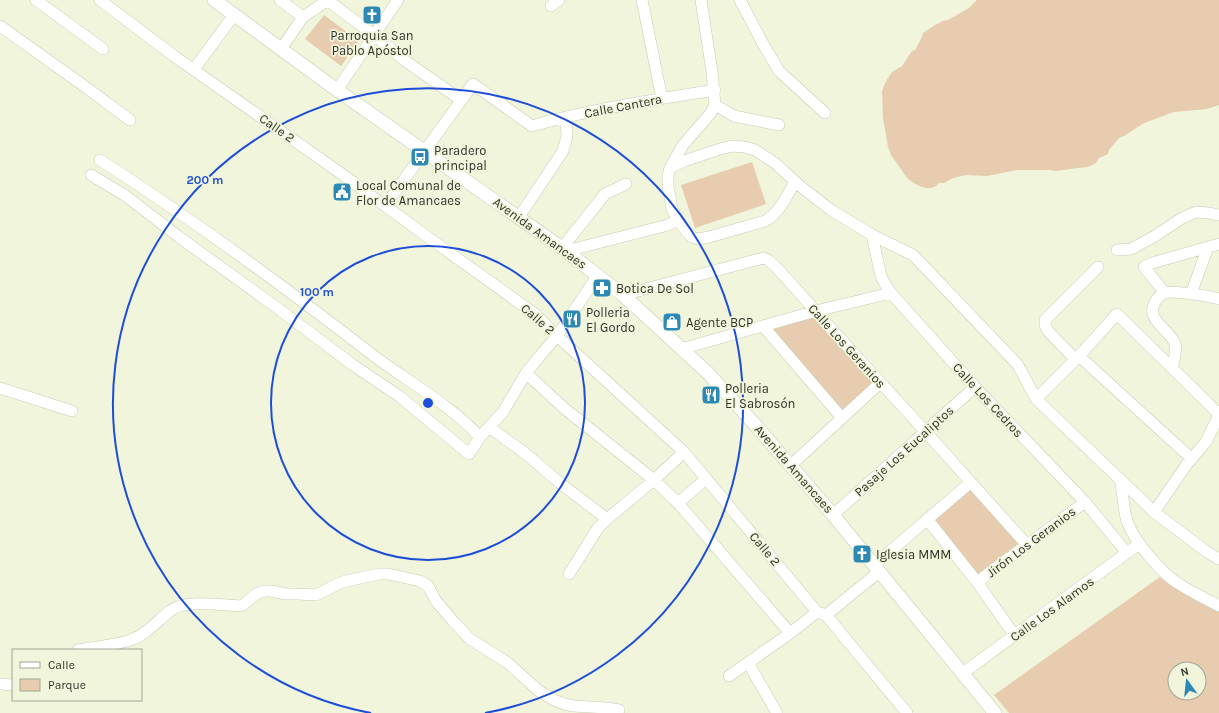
<svg xmlns="http://www.w3.org/2000/svg" width="1219" height="713" viewBox="0 0 1219 713" font-family="Karla,sans-serif">
	<style>
		.green { fill: #e7ccb0; fill-rule: evenodd }
		.lines { fill: none; stroke-linecap: round; stroke-linejoin: round }
		.minor-casing { stroke: #c8ccb4; stroke-width: 12 }
		.tertiary-casing { stroke: #c8ccb4; stroke-width: 14 }
		.minor { stroke: #fff; stroke-width: 11 }
		.tertiary { stroke: #fff; stroke-width: 13 }
		.ring { fill: none; stroke: #1d4ed8; stroke-width: 2 }
		.labels { text-anchor: middle; dominant-baseline: central; stroke-width: 3.5; stroke-linejoin: round; paint-order: stroke }
		.poi-label { font-size: 13px; fill: #313329; stroke: #f1f5dc; text-anchor: start }
		.street-label { font-size: 13px; fill: #313329; stroke: #f1f5dc }
		.centre { fill: #1d4ed8; stroke: #f1f5dc; stroke-width: 2 }
		.ring-label { font-size: 12px; text-anchor: middle; font-weight: bold; fill: #1d4ed8; stroke: #f1f5dc; stroke-width: 3.5; stroke-linejoin: round; paint-order: stroke }
	</style>
	<rect width="100%" height="100%" fill="#f1f5dc"/>
	<path class="green" d="M977,0H1219V105L1207,109L1174,112L1144,123L1124,136L1119,138L1109,150L1108,154L1099,158L1096,163L1088,167L1078,168L1056,171L1050,170H1017L987,176L966,175L953,178L944,183H939C931,194 915,185 907,178L891,155L888,147L883,118L882,91L886,81L892,72L902,66L912,51L915,50L922,37L923,33L935,25L943,21L948,20L969,8Z
		M324,15L359,41L341,66L305,39Z
		M752,162L766,204L695,228L681,185Z
		M814,316L874,381L842,412L773,329Z
		M970,488L1019,543L977,575L934,518Z
		M1160,577C1177,592 1200,601 1219,611V713H1009L994,695ZM1175,669H1199V693H1175Z"/>
	<g class="lines">
		<g class="minor-casing">
			<path id="minor" d="M36,0L103,49
				M100,0L174,56L339,172L429,238L535,314L557,336L684,452L817,612L826,615L907,713
				M280,0L303,17
				M327,0L374,35L404,60L461,100
				M642,0L662,99
				M701,0L712,72L715,105L710,114L683,145L670,168L668,176V186L672,209L678,220L686,231L692,237L698,239L709,237L765,221C780,213 787,195 795,182
				M740,0L762,42L779,71L825,113
				M551,6L559,0
				M0,26L80,83L130,120
				M281,49L303,17L328,0
				M194,69L234,15
				M337,90L398,0
				M715,105L734,116L779,125
				M100,160C195,221 285,287 374,356C409,382 449,404 480,437
				M670,168L684,161L720,149L732,146L745,147L755,150L775,163L800,186L831,210L872,235L913,255L1018,365L1036,399L1154,512L1207,552L1219,559
				M91,175L126,196L179,237L276,307L353,365L399,396L469,454L480,437L503,412L526,373L539,357L557,336L598,275
				M385,206L473,84L532,126C591,109 653,100 715,90
				M519,217L563,151L567,136L566,117
				M872,235L881,276L885,284L891,293L975,387L1085,502L1127,553
				M562,248L605,194L626,184
				M1117,250L1131,249L1155,236L1182,218L1196,212L1208,213L1219,215
				M566,251L668,225L678,220
				M1165,293L1144,267L1152,263L1219,244
				M1191,294L1208,247
				M623,295L763,258L768,260L775,266L787,279L835,333L925,431L1027,545
				M763,326L842,418
				M681,349L816,311L891,293
				M1079,356L1191,458
				M1075,359L1048,331L1045,325V320L1098,267
				M1172,368C1174,361 1177,351 1175,344C1171,332 1156,326 1153,314C1151,307 1157,296 1164,293C1172,290 1210,296 1219,299
				M526,373L565,409L654,480L678,503L790,633
				M0,388L72,411
				M1036,399L1079,356L1117,314L1219,414
				M489,427L526,454L560,483L607,519
				M791,465L880,383
				M1120,479C1123,492 1123,508 1127,521C1134,541 1161,573 1179,584C1191,592 1206,599 1219,606
				M678,503L706,479
				M1154,512L1187,464L1206,442L1219,415
				M833,515L975,387
				M927,519L977,582L1015,636
				M874,565L971,482
				M569,574L598,528L607,519L654,480L684,452
				M977,582L1085,502
				M826,615L880,571
				M78,650C94,647 119,645 133,639C147,634 158,620 170,611C185,599 220,605 239,606L243,605L256,594L264,591H271L286,594H298L316,595L342,582L379,574H388L420,581L428,586L436,601L453,621L470,639L508,663L539,691L554,700L564,704L574,706L607,708L619,710
				M748,663L777,713
				M963,673L1139,544
				M729,676L789,634L817,612
				M0,684L13,685"/>
		</g>
		<g class="tertiary-casing">
			<path id="tertiary" d="M214,0L337,90L562,248L623,295L708,373L758,428L833,515L995,713"/>
		</g>
		<use href="#minor" class="minor"/>
		<use href="#tertiary" class="tertiary"/>
	</g>
	<g class="ring">
		<circle cx="428" cy="403" r="157"/>
		<path d="M371 713A315 315 0 1 1 485 713"/>
	</g>
	<defs>
		<g id="church-square" transform="scale(1)"><rect x="-9" y="-9" width="18" height="18" rx="4" fill="#2c89b5" stroke="#f1f5dc"/><path d="M-1.2-6h2.4v3.5h3.3v2.4h-3.3V6h-2.4V-.1h-3.3v-2.4h3.3Z" fill="#fff"/></g>
		<g id="bus-square" transform="scale(1)"><rect x="-9" y="-9" width="18" height="18" rx="4" fill="#2c89b5" stroke="#f1f5dc"/><path d="M-5-6H5V4H4V6H2V4H-2V6H-4V4H-5ZM-3.5-4V0h7V-4ZM-3.5 1.2v1.5H-2V1.2ZM2 1.2v1.5H3.5V1.2Z" fill="#fff"/></g>
		<g id="civic-square" transform="scale(1)"><rect x="-9" y="-9" width="18" height="18" rx="4" fill="#2c89b5" stroke="#f1f5dc"/><path d="M-.6-6.5H3V-4.5H.6V-3L4-1V1h2V6H-6V1h2V-1L-.6-3ZM-1.2 2.5V6h2.4V2.5Z" fill="#fff"/></g>
		<g id="pharmacy-square" transform="scale(1)"><rect x="-9" y="-9" width="18" height="18" rx="4" fill="#2c89b5" stroke="#f1f5dc"/><path d="M-2-6h4v4h4v4h-4v4h-4v-4h-4v-4h4Z" fill="#fff"/></g>
		<g id="restaurant-square" transform="scale(1)"><rect x="-9" y="-9" width="18" height="18" rx="4" fill="#2c89b5" stroke="#f1f5dc"/><path d="M-5-6h1v4h1v-4h1v4h1v-4h1v5L-1.5 .5V6h-2V.5L-5-1ZM5-6V6H3V1.5H1.5Q1.5-4 5-6Z" fill="#fff"/></g>
		<g id="shop-square" transform="scale(1)"><rect x="-9" y="-9" width="18" height="18" rx="4" fill="#2c89b5" stroke="#f1f5dc"/><path d="M-5-2.5h2.3a2.7 3.5 0 0 1 5.4 0H5L5.5 6h-11ZM-1.5-2.5h3a1.5 2.3 0 0 0-3 0Z" fill="#fff"/></g>
	</defs>
	<g fill-rule="evenodd">
		<use href="#church-square" x="372" y="15"/>
		<use href="#bus-square" x="420" y="157"/>
		<use href="#civic-square" x="342" y="192"/>
		<use href="#pharmacy-square" x="602" y="288"/>
		<use href="#restaurant-square" x="572" y="319"/>
		<use href="#shop-square" x="672" y="322"/>
		<use href="#restaurant-square" x="711" y="395"/>
		<use href="#church-square" x="862" y="554"/>
	</g>
	<g class="labels">
		<g class="poi-label">
			<text x="372" y="35" text-anchor="middle">Parroquia San<tspan x="372" dy="15">Pablo Apóstol</tspan></text>
			<text x="434" y="150">Paradero<tspan x="434" dy="15">principal</tspan></text>
			<text x="356" y="185">Local Comunal de<tspan x="356" dy="15">Flor de Amancaes</tspan></text>
			<text x="616" y="288">Botica De Sol</text>
			<text x="586" y="312">Polleria<tspan x="586" dy="15">El Gordo</tspan></text>
			<text x="686" y="322">Agente BCP</text>
			<text x="725" y="388">Polleria<tspan x="725" dy="15">El Sabrosón</tspan></text>
			<text x="876" y="554">Iglesia MMM</text>
		</g>
		<g class="street-label">
			<text transform="translate(623 106) rotate(-11)">Calle Cantera</text>
			<text transform="translate(277 128) rotate(35)">Calle 2</text>
			<text transform="translate(540 233) rotate(36)">Avenida Amancaes</text>
			<text transform="translate(538 319) rotate(41)">Calle 2</text>
			<text transform="translate(847 346) rotate(48)">Calle Los Geranios</text>
			<text transform="translate(988 400) rotate(47)">Calle Los Cedros</text>
			<text transform="translate(904 451) rotate(-42)">Pasaje Los Eucaliptos</text>
			<text transform="translate(794 469) rotate(49)">Avenida Amancaes</text>
			<text transform="translate(1031 542) rotate(-37)">Jirón Los Geranios</text>
			<text transform="translate(765 549) rotate(50)">Calle 2</text>
			<text transform="translate(1052 609) rotate(-36)">Calle Los Alamos</text>
		</g>
	</g>
	<circle cx="428" cy="403" r="6" class="centre"/>
	<g class="ring-label">
		<text x="205" y="184">200 m</text>
		<text x="317" y="296">100 m</text>
	</g>
	<rect x="12" y="649" width="130" height="52" fill="#f1f5dc" stroke="#a4a794"/>
	<rect x="20" y="662" width="20" height="6" fill="#ffffff" stroke="#a4a794"/>
	<text x="48" y="669" font-size="12" fill="#313329">Calle</text>
	<rect x="20" y="679" width="20" height="12" fill="#e7ccb0" stroke="#a4a794"/>
	<text x="48" y="689" font-size="12" fill="#313329">Parque</text>
	<g transform="translate(1187 681) rotate(345)"><circle r="19" fill="#f1f5dc" stroke="#a4a794"/>
	<path d="M0-3L7 15L0 10L-7 15Z" fill="#2c89b5"/>
	<text y="-6" font-size="11" font-weight="bold" text-anchor="middle" fill="#313329">N</text>
	</g>
</svg>
